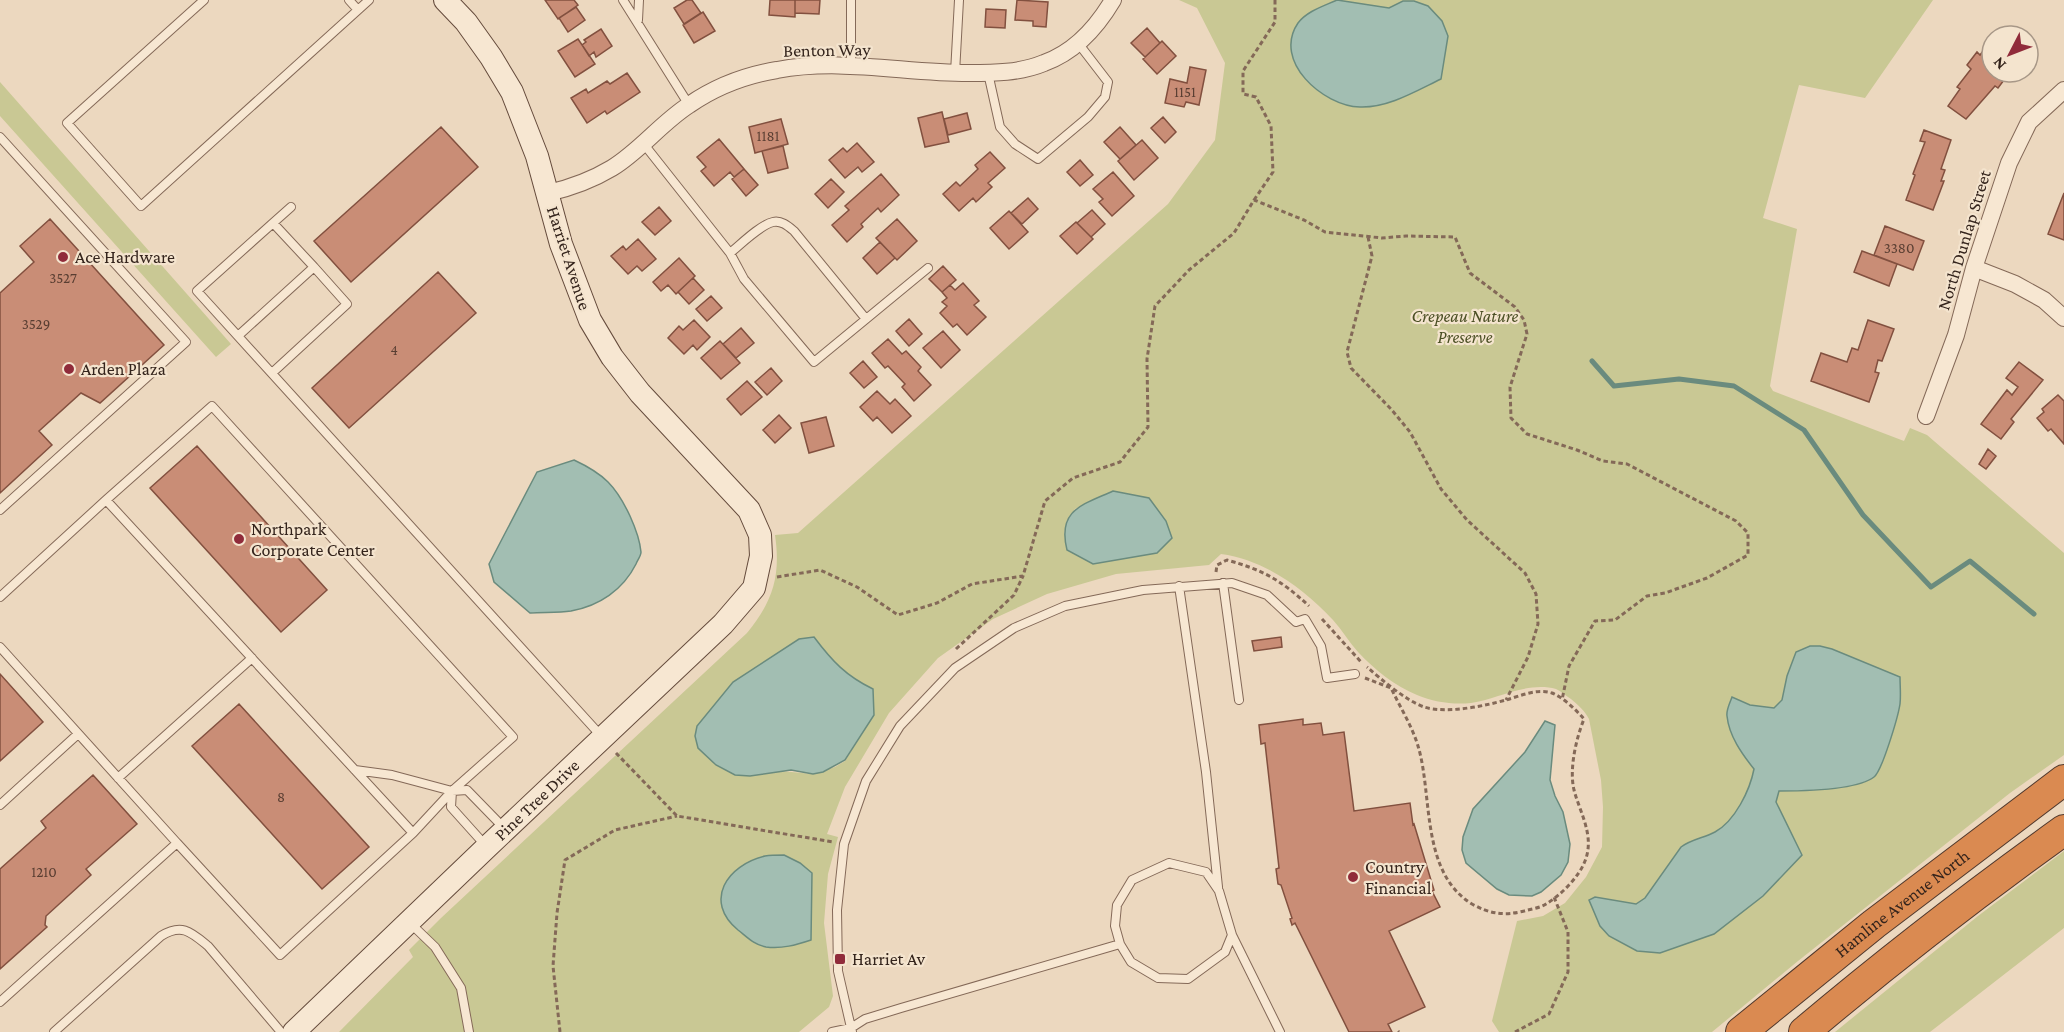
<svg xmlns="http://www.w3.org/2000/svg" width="2064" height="1032" viewBox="0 0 2064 1032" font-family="'Crimson Pro',serif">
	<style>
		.green { fill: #c9c894; fill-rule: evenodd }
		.water { fill: #a2beb2; stroke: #6a8b7e; stroke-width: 1.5 }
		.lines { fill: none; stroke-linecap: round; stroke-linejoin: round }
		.stream { stroke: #6a8b7e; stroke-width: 5 }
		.building { fill: #c98d76; stroke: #82503f; stroke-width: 1.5 }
		.lane-casing { stroke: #846958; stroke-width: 10 }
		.street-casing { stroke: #846958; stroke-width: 18 }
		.secondary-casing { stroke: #654b3c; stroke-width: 24 }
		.highway-casing { stroke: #51392d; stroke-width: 32 }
		.path { stroke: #846958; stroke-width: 3; stroke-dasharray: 4.5 3; stroke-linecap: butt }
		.lane { stroke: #f7e7d2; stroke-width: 8 }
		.street { stroke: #f7e7d2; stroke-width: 16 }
		.secondary { stroke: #f7e7d2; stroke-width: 22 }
		.highway { stroke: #da8a51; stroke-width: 30 }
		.poi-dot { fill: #902b3a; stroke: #f4e4ce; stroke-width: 2 }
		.labels { text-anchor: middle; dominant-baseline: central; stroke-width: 4.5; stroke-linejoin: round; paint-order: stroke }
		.number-label { font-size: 15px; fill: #593e32 }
		.street-label { font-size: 18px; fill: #34241c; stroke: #f4e4ce }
		.poi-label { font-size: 18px; fill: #34241c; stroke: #f4e4ce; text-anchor: start }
		.park-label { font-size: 18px; font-style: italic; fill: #4b4f24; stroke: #f4e4ce }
	</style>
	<rect width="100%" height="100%" fill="#ecd8bf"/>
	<path class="green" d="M1179,0H1933L1865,98L1799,85L1763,218L1797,229L1770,386L1773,391L1904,441L1910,428L1927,435L2064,553V755L2010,793L1798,961L1712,1032H1499L1492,1021L1517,921L1543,916L1565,903L1586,877L1602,847L1603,807L1601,780L1589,719C1584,710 1579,706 1571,699C1566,696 1561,691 1556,689C1528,681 1498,699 1471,703C1453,705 1434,702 1417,695C1395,686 1375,670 1358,652C1349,642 1342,630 1333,620C1303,588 1265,560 1221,554L1209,565L1116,574L1047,594L993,619L938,658L889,713L845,787L827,834L838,837L828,874L824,923L833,996L829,1007L799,1032H339L413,957L409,950L441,918L747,633C773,601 781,576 775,535L798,533L1168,204L1215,140L1225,63L1197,8ZM1113,491L1064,534L1067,520L1075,509ZM799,639L828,656L853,680L873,689L874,715L845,761L835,767L813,774L716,765L698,748L695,736L698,726L733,682Z
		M0,82L231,344L216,357L0,116Z
		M2064,851V928L1930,1032H1835L1978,916Z"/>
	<path class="water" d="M1337,0L1389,8L1403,1H1414L1428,6L1442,21L1448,36L1441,79C1416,91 1388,108 1360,107C1323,106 1272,61 1298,23C1307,11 1324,6 1337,0Z
		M574,460C604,474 616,486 630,516C635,527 640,541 641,552C641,556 637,561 636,564C623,590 599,606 571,611C558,613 543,612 530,613L494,582L489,564L537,472Z
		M1113,491L1149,498L1166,521L1172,538L1157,553L1093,564L1067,550C1057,510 1082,505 1113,491Z
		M814,637C832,661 846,676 873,689L874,715L845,760L823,772L813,774L791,770L750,776L735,775L716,765L698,748L695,736L697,726L733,682L799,639Z
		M1810,646H1820L1832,649L1900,677C1900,686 1901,695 1900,704C1898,717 1882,771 1874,777C1857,790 1801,791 1779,791L1776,802L1802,855L1763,896L1714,934L1660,953L1637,951L1609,936L1600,926L1589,900L1595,897L1636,904L1645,898L1681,847C1692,839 1704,838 1715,832C1735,821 1750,790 1754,769C1742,754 1729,736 1727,716C1726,710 1730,703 1732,697L1750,705L1774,708L1782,700L1787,676L1796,652Z
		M1545,721L1555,725L1550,780L1555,796L1563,812L1570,844L1568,862L1561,875L1541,892L1532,896L1509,895L1497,889L1466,863L1462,850L1463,837L1473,809L1525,752Z
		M784,855L800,863L812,873L811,940C796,945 782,949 766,947C754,945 747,937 738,930C703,901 727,865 765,856C771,855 778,855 784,855Z"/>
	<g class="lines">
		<path class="stream" d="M1592,361L1614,386L1679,379L1734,386L1804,430L1863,515L1931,587L1970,561L2034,614"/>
	</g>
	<path class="building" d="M545,0H574L578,5L558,19Z
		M687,0H692L701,13L684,24L674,8Z
		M770,0H795V17L769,15Z
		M795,0H820L819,14L795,13Z
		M1017,0L1048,2L1046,27L1033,26V21L1015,20Z
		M576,7L585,20L568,32L559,18Z
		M986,9L1006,10L1005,28L985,27Z
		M703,12L715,31L694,43L683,25Z
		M1147,28L1160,43L1145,57L1131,43Z
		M601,29L612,46L596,57L594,52L589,56L582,45L586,42L584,40Z
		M578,39L595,64L575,77L558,51Z
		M1162,41L1176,56L1157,74L1143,59Z
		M1991,41L1992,72H2005L2000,78L2004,80L1998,88L1995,86L1966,119L1948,106L1960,89L1957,87L1971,69L1967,65L1977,52L1980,55Z
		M1190,67L1206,70L1199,105L1186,102L1184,107L1165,103L1170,79L1187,83Z
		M627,73L640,92L607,114L605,111L587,123L571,98L586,89L588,93L607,81L610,84Z
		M942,112L949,142L925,147L918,118Z
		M967,113L971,129L948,135L944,119Z
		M1163,117L1176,132L1165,143L1151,128Z
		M781,119L788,144L755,153L749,127Z
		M441,127L478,167L351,282L314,241Z
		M1120,127L1136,145L1120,159L1104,142Z
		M1924,130L1951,140L1941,169L1945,170L1941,181H1944L1933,210L1906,200L1915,175L1913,174L1925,142L1920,141Z
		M719,139L744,169L734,177L730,172L714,186L701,171L706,167L697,157Z
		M1142,140L1158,158L1134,180L1118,161Z
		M857,143L874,162L862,172L858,167L845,178L829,160L843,148L847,152Z
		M783,146L788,168L768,173L762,151Z
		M990,152L1005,168L988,183L992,187L976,202L973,198L959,211L943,194L956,182L960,186L978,169L975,165Z
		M1080,160L1093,175L1080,186L1067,172Z
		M744,169L758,185L746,196L732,179Z
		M1113,172L1134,196L1112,216L1099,202L1103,199L1093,189Z
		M881,174L899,195L881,212L878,208L861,224L863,227L847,242L832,225L849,210L845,206Z
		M831,179L844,192L828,208L815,194Z
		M2064,193V240L2048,234Z
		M1028,198L1038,209L1022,224L1011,213Z
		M659,207L671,221L655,235L642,222Z
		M1092,210L1105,224L1091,237L1077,223Z
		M1009,211L1028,232L1009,249L990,228Z
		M50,219L164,345L100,403L81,393L39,431L52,445L0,493V293L34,262L20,246Z
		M897,219L917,241L897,260L876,238Z
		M1076,222L1093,239L1077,254L1060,236Z
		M1885,226L1924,241L1913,270L1874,255Z
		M638,239L656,259L642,271L637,266L628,274L611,256L623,246L626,250Z
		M880,242L895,258L877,274L863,258Z
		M1862,251L1897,264L1889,286L1854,272Z
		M679,258L695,276L676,294L668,285L661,291L653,282Z
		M943,266L956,280L942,292L929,279Z
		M438,272L476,313L349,428L312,388Z
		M693,278L704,290L689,304L678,292Z
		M963,283L979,301L974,305L986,317L967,335L957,324L953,327L940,313L947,306L942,302L947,298L942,292L950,285L955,290Z
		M711,296L722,308L707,321L696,309Z
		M909,319L922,334L909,346L896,331Z
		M694,320L710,337L697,350L693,345L684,354L668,338L679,326L683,330Z
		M1868,320L1894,329L1882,361L1878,360L1875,372L1879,373L1869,402L1811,381L1821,353L1847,362L1852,348L1858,350Z
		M741,328L754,343L736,358L723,344Z
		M943,331L960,350L941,368L923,348Z
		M888,339L902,354L906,351L921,367L918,371L931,385L914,401L902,387L905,384L888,366L885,368L872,353Z
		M720,341L740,363L721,379L701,358Z
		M863,361L877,377L864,388L850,373Z
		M2019,362L2043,380L2011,419L2014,422L2001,439L1981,424L2007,390L2012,395L2018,387L2006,378Z
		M771,368L782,381L767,395L755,382Z
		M747,381L762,397L741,415L727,399Z
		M877,391L890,404L895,399L911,416L892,433L877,417L873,421L860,407Z
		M2058,395L2064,401V444L2051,429L2048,431L2037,418L2044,412L2042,409Z
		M779,415L791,428L775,443L763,430Z
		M826,417L834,446L809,453L801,423Z
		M197,446L327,590L281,632L150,488Z
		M1988,449L1996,456L1986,469L1979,464Z
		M1281,637L1282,647L1254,651L1252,641Z
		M0,674L43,722L0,761Z
		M239,704L369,847L322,889L192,746Z
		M1303,719V725L1321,723L1323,735L1344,732L1354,811L1410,803L1413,825L1414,824L1434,890L1432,891L1440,907L1389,931L1425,1007L1388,1024L1392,1032H1349L1295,923L1292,925L1290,919L1292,918L1281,885L1278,884L1276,869L1279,868L1265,743L1261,744L1259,725Z
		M93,775L137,824L86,869L91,875L46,916L45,925L47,927L0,969V869L46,828L41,821Z"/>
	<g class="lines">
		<g class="lane-casing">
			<path id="lane" d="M204,0L67,123L141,206L369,0
				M349,0L358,10
				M623,0L689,105
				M851,0V67
				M638,20L639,0
				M955,73L959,0
				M988,73L1000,127L1015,144L1038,159L1088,117L1105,97L1108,82L1078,43
				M0,137L186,342L0,510
				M643,143L730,253L744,279L814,362L928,268
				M273,223L291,207
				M730,253C740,245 760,225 773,222C781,220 788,226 794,231L866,319
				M239,335L314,267L273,223L197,291L603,738
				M272,373L347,304L314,267
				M106,500L413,833
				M1223,583L1239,700
				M1179,586L1206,772L1218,887
				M0,597L106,500L212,406L513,737L452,791L413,833L280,955L177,843L0,1002
				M0,647L177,843
				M355,770L392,775L452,791L467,790L504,828
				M118,778L252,658
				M452,791L451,807L486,846
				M0,805L78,734
				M1169,863L1206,872L1219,891L1232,935L1225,952L1188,979L1158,978L1131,962L1120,944L1115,926L1117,905L1132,880Z
				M409,922L435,947L461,988L469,1032
				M1232,935L1280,1032
				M54,1032L161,936C182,923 191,932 208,946L281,1032
				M832,1032L851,1028L865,1019L901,1008L1120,944
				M852,1032L838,971L837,910L844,844L866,781L900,726L955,668L1014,628L1065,606L1143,590L1232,583L1267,595L1296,622L1305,619L1321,646L1327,678L1355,674"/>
		</g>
		<g class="street-casing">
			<path id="street" d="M548,193C570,188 592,180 612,168C640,151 661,123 689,105C715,87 747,75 777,70C840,58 905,73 968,73C994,73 1020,73 1044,63C1075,52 1097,27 1113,0
				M1974,268L2015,284L2044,300L2064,318
				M1926,416L1956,335L1974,268L2009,163L2029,122L2064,90"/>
		</g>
		<g class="secondary-casing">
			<g id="secondary">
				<path id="s1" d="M294,1032L487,847L723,624L754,588L761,556L760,535L749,510L640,393L612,357L590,320L561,244L537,156L512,92L491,57L466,22L445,0"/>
			</g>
		</g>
		<g class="highway-casing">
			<g id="highway">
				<path id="s2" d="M1741,1032L1874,924L2064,780"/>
				<path d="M1804,1032C1888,961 1975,894 2064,830"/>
			</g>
		</g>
		<path class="path" d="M1254,200L1273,172L1271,126L1256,97L1243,94V71L1275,22V0
			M1368,237L1372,256L1347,352L1351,368L1391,409L1410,432L1441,489L1467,520L1525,573L1536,594L1538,624L1528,657L1506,700
			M1216,572L1217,565L1227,560C1263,570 1281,580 1309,606
			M777,577L820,570L857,587L898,615L937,603L972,584L1023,576L1045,501L1073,478L1120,462L1148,427L1147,359L1155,306L1189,270L1234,233L1254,200L1304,220L1325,232L1382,238L1406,236L1455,237L1470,273L1515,307L1524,320L1527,334L1510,387L1511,418L1527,434L1577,450L1603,461L1627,464L1736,521L1748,533V555L1707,578L1665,593L1647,596L1615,620L1595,621L1569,666L1562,700
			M1322,619L1362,663
			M956,649L1014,595L1023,576
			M1365,678L1391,688C1400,707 1412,726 1418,746C1433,795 1420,872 1472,904C1490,914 1504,916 1524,911C1531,909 1540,908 1546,904C1561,895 1579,877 1585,861C1595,836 1580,813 1574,790C1569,769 1576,739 1584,719C1575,709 1564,698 1552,693C1537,688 1520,696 1506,700C1484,706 1447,714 1424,707C1405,700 1382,680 1367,667
			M616,753L677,816L833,842
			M1398,1031L1399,1032
			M560,1032L553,966L557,913L565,860L615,830L677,816
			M1515,1032L1549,1014L1568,972V932L1554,897"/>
		<use href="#lane" class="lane"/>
		<use href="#street" class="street"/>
		<use href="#secondary" class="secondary"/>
		<use href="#highway" class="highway"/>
	</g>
	<g class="poi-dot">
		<circle cx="63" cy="257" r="6"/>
		<circle cx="69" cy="369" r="6"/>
		<circle cx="239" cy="539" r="6"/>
		<circle cx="1353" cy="877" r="6"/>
		<rect x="834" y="953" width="12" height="12" rx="3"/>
	</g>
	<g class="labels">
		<g class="number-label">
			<text x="1185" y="92">1151</text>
			<text x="768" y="136">1181</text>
			<text x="1899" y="248">3380</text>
			<text x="63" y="278">3527</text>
			<text x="36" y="324">3529</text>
			<text x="394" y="350">4</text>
			<text x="281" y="797">8</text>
			<text x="44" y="872">1210</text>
		</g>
		<g class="street-label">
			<text transform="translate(827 50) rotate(-1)">Benton Way</text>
			<text transform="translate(1964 240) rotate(-73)">North Dunlap Street</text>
			<text transform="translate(569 258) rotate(72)">Harriet Avenue</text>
			<text stroke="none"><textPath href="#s1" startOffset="336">Pine Tree Drive</textPath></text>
			<text stroke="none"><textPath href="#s2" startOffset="206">Hamline Avenue North</textPath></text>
		</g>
		<g class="poi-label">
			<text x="75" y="257">Ace Hardware</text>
			<text x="81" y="369">Arden Plaza</text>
			<text x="251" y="529">Northpark<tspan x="251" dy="21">Corporate Center</tspan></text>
			<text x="1365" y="867">Country<tspan x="1365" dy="21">Financial</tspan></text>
			<text x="852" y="959">Harriet Av</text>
		</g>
		<g class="park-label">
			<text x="1465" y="316">Crepeau Nature<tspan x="1465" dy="21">Preserve</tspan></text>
		</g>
	</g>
	<g transform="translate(2010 54) rotate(228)"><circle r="28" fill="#f4e4ce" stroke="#a79787" stroke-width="1.5"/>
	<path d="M0-4.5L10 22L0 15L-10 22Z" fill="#902b3a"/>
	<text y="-9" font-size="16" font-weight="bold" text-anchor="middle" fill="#34241c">N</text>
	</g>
</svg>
